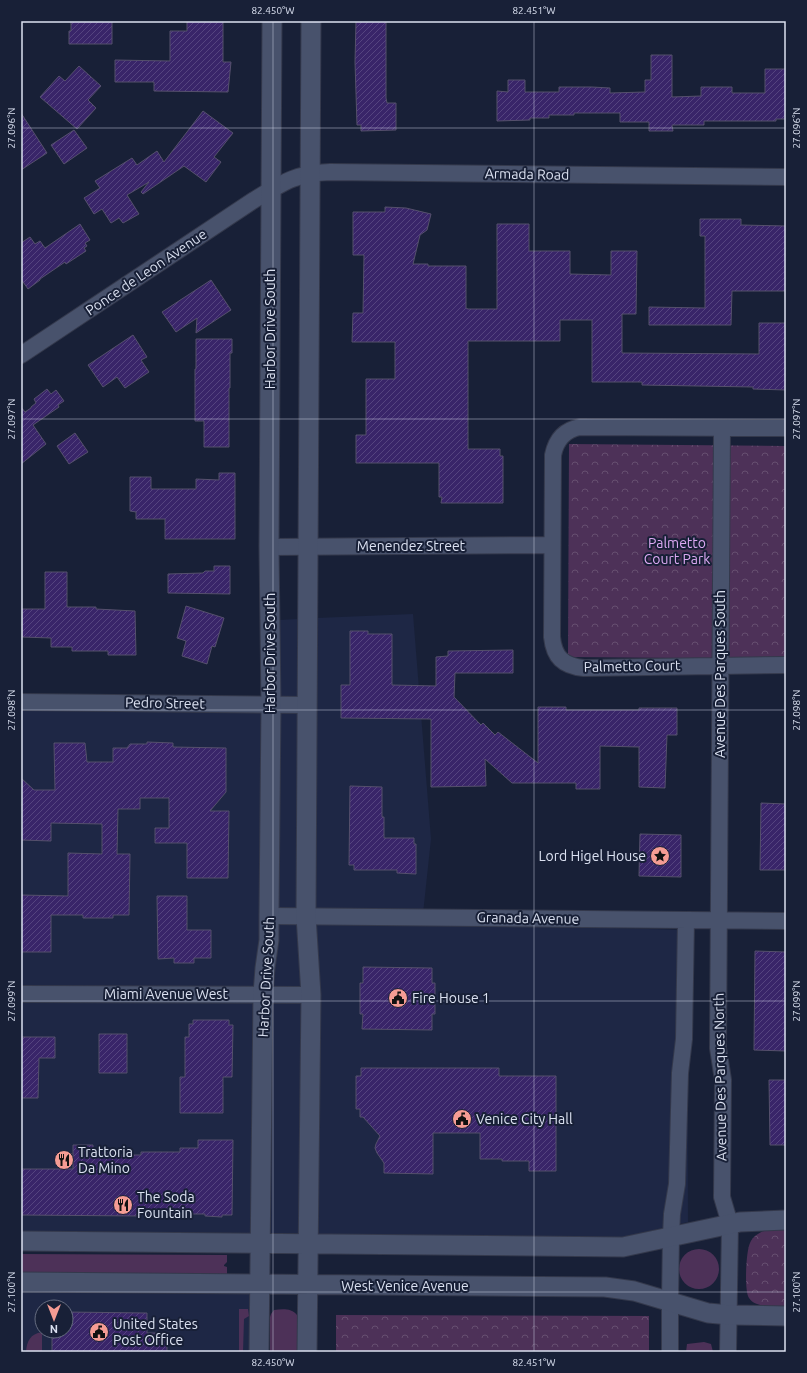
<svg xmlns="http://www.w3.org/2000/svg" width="807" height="1373" viewBox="0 0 807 1373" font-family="Ubuntu,sans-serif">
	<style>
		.built { fill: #1e2745; fill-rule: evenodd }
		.green { fill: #4d3158 }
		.forest { fill: url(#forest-crowns) }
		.building { fill: url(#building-hatch); stroke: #55506c }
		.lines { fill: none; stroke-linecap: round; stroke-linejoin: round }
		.minor-casing { stroke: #34394c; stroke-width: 18 }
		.tertiary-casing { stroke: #34394c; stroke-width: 21 }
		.minor { stroke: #48526c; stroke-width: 16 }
		.tertiary { stroke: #48526c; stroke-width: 19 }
		.ticks { fill: none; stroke: #dbe1f1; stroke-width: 1; stroke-opacity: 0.45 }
		.labels { text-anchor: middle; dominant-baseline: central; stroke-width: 4; stroke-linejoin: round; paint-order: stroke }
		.street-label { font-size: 14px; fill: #dbe1f1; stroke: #182037 }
		.park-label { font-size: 14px; fill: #dda9f3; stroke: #182037 }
		.poi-label { font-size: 14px; fill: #dbe1f1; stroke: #182037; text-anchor: start }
		.neatline { fill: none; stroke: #dbe1f1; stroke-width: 1.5 }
		.ticks-label { font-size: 10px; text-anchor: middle; fill: #dbe1f1 }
	</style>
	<defs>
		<pattern id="forest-crowns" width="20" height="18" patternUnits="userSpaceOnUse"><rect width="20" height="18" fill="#4d3158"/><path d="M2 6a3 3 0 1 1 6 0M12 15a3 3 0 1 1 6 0" fill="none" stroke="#664f70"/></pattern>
		<pattern id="building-hatch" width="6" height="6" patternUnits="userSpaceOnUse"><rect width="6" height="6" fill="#392569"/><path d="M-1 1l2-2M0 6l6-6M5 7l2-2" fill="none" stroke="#55447f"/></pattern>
	</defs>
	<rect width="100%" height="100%" fill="#182037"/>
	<path class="built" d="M413,614L431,839L422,923L687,930L688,1222L623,1237L317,1234L316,916L317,618Z
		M299,619L297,916L302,995L299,1233H270L279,620Z
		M21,699L261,703L260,939L254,984L251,1233L21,1231Z
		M21,1292L250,1294V1352H21ZM42,1307H66V1331H42Z"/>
	<path class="green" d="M679 1269a20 20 0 1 1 40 0a20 20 0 1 1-40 0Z
		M21,1254L227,1255V1262L224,1265V1266L227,1267V1275L21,1274Z
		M239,1309H248L249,1316L244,1319L243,1352H239Z
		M274,1310C282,1309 292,1308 297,1315V1352H270V1317L271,1314Z
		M42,1332V1352H26C27,1341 30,1334 42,1332Z
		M704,1342L711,1344L713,1352H686L687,1344Z"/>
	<path class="forest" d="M569,444L786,446V659L568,657Z
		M766,1230H786V1307C775,1306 755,1308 749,1298C744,1291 746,1251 750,1243C753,1236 759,1233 766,1230Z
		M336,1315L649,1316V1352H336Z"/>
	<path class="building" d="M71,21H112V44H69V31H71Z
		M187,21H223V62H231L228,92L154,91V82H115V60L170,61V31H187Z
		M356,21H386V98L387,103H396V130L361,131V125H357L355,62Z
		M651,55H672V97L701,96V87H732V93H765V69H786V119H776V121H704V125H672L673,131H649V122H620V113H574V115H549V118H530V120L497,121V91L508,92V80H525V92H559V87H592L610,88V93L645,92V80H651Z
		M79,66L101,86L88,100L96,108L77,129L40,97L59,76L65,81Z
		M203,111L233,133L214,157L221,162L206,182L184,166L143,194L141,192L149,182L127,195L139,214L123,223L119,218L111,223L102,209L94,214L84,198L100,188L95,181L132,158L137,165L157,151L164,162Z
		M21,113L47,153L21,170Z
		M74,130L87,148L64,164L51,145Z
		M385,207L406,208L431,214L427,230L420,235L413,264H428V266H466V308L468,309H497V224H529V251H570V274L611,275V251H637L636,314H622V353L759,354V323H786V390L753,389V387L642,385V382H592V320H560V341H468V449H500V456H503V503H441L442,497H439V463H356V435H366V379H395V342H352L353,313H363L364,255H353V212H385Z
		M700,219H741V225L786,226V291H732L731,325H649V307L705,308V236H700Z
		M80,224L90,240L85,243L87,246L84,248L86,251L66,264L65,262L40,279V280L28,289L21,279V243L30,237L35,244L40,241L45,248Z
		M211,280L231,310L196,333L197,318L176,332L162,312Z
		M133,335L147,357L141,360L149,372L125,388L117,377L103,387L88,365Z
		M196,339H232V353H230V388H229V447H204V421H195V369H196Z
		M47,389L51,394L56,390L64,401L58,405L59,407L33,425L46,444L21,464V407L25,412L31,408V407L36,403L34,399Z
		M75,433L88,452L69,464L57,446Z
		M219,473H235V539H165V519H136V512L130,511V477H151V489H196V479L219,480Z
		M214,566H230V594L168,593V574L203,573L205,571H214Z
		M45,572H67V607H96V609L135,611L136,655H108V651H72V647H51V638L22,637V609H45Z
		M186,606L224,618L215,647L212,646L207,664L182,656L186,641L177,638Z
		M350,631H368V634H392V685L436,686V657L448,656V651L513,650V673H455L454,697L481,725L483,723L495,735L498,732L538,763V707H566V710H639V708H677V735H667L665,788L639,787V747L600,746V789H576V783H512L485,759L486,786L431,787V719L341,718V685H350Z
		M147,742L173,743V747L226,748V792L210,811H229L228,878H187V843H155V828H169V798H140V809H118L117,854H130L129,915H113V918H83V915H51V952H21V895L68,896V853L102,854V824L51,823V841L21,840V778L34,790H55L54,743H85L87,762H113V748H127L130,744H147Z
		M350,786L382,787V817H384V838H414V844H416V874L397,873V870H354V865H349Z
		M761,803L786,804V870H760Z
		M640,834L681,835V877L639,876Z
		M157,896H187V930H211V958H194V963H174V958L158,959Z
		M755,951L786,952V1051L754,1050Z
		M363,967L432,968V983H435V1014H432V1030L362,1029L363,1014H360V983H363Z
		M193,1020H229V1025H233L232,1077H223V1113H180V1077H185V1037H189V1024H193Z
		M99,1034H127V1073H99Z
		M21,1037H55V1058H39L38,1098H21Z
		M361,1068H499V1076H556V1171H529V1161H502V1159H480V1133H433V1174L384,1173V1163L377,1153L375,1148L376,1144L380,1136L363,1117H360V1109H356V1076H361Z
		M769,1080H786V1145H770Z
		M198,1140H233L232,1215H222V1217L205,1216V1214H140V1216L21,1215V1169H73V1145H93V1151H114V1155H141V1152H180V1148H198Z
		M66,1312L147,1313V1333H167V1352H52V1331H66Z"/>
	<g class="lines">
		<g class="minor-casing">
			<path id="minor" d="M21,355L254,200C282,183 296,173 330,172L786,177
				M722,428L718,1048L723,1080L722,1197L730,1224L728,1352
				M786,428L580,427C564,430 556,440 553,455L552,637C554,657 563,666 584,668L786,665
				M269,547L552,545
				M21,702L308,705
				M269,916L786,921
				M21,994L311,995
				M670,1352V1301L671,1236L672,1214L677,1184L680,1073L684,1039L686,920"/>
		</g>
		<g class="tertiary-casing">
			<path id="tertiary" d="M21,1241L623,1247L740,1222L786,1220
				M21,1282L605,1287L634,1291L708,1313L730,1315L786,1316
				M259,1352L263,994L265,968L269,940V916L271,705L269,547L272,21
				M307,1352L311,995L306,916L311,21"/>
		</g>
		<use href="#minor" class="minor"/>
		<use href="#tertiary" class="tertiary"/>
	</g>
	<path class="ticks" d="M273,21V1352M534,21V1352M21,128H786M21,419H786M21,710H786M21,1001H786M21,1292H786"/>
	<defs>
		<g id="sight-disc" transform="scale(1)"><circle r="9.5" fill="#f59c94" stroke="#182037"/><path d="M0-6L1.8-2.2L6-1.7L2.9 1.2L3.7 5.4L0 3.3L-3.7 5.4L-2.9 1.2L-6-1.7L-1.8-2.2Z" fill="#111"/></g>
		<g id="civic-disc" transform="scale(1)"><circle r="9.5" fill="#f59c94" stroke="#182037"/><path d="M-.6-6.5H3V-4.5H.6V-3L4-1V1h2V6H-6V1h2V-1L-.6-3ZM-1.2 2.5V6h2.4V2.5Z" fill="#111"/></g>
		<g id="restaurant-disc" transform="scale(1)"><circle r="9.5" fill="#f59c94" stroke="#182037"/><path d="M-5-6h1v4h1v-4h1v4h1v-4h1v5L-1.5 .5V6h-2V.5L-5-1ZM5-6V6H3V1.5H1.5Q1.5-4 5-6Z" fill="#111"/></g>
	</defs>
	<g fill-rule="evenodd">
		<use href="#sight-disc" x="660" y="856"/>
		<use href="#civic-disc" x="398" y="998"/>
		<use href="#civic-disc" x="462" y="1119"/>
		<use href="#restaurant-disc" x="64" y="1160"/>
		<use href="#restaurant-disc" x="123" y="1205"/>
		<use href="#civic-disc" x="99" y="1332"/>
	</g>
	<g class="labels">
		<g class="street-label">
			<text transform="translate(527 174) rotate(1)">Armada Road</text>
			<text transform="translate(146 272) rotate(-34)">Ponce de Leon Avenue</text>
			<text transform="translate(270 329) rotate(-90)">Harbor Drive South</text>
			<text x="411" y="546">Menendez Street</text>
			<text transform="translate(270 653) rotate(-90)">Harbor Drive South</text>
			<text transform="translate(632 666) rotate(-1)">Palmetto Court</text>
			<text transform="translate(720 674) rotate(-90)">Avenue Des Parques South</text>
			<text transform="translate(165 703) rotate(1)">Pedro Street</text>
			<text transform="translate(528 918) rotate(1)">Granada Avenue</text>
			<text transform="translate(266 977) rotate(-87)">Harbor Drive South</text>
			<text x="166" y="994">Miami Avenue West</text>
			<text transform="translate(720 1077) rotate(-91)">Avenue Des Parques North</text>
			<text x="405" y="1286">West Venice Avenue</text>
		</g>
		<g class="park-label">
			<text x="677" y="543">Palmetto<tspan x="677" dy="16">Court Park</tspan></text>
		</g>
		<g class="poi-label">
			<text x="646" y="856" text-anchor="end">Lord Higel House</text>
			<text x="412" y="998">Fire House 1</text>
			<text x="476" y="1119">Venice City Hall</text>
			<text x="78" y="1152">Trattoria<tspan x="78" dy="16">Da Mino</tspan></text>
			<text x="137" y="1197">The Soda<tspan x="137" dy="16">Fountain</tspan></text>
			<text x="113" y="1324">United States<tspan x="113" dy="16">Post Office</tspan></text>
		</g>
	</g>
	<rect width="807" height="1373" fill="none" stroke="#182037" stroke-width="44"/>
	<g transform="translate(54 1319) rotate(180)"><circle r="19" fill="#182037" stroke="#666d81"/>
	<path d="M0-3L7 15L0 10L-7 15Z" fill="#f59c94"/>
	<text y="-6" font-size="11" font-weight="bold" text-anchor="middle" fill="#dbe1f1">N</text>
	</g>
	<rect x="22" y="22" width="763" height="1329" class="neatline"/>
	<g class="ticks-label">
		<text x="273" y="14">82.450°W</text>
		<text x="534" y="14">82.451°W</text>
		<text transform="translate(796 128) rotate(-90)" y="4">27.096°N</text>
		<text transform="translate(11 128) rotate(-90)" y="4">27.096°N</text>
		<text transform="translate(796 419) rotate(-90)" y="4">27.097°N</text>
		<text transform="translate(11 419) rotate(-90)" y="4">27.097°N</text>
		<text transform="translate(796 710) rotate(-90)" y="4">27.098°N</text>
		<text transform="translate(11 710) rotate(-90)" y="4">27.098°N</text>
		<text transform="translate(11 1001) rotate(-90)" y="4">27.099°N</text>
		<text transform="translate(796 1001) rotate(-90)" y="4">27.099°N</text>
		<text transform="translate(11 1292) rotate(-90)" y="4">27.100°N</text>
		<text transform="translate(796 1292) rotate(-90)" y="4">27.100°N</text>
		<text x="273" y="1366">82.450°W</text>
		<text x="534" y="1366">82.451°W</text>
	</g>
</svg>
